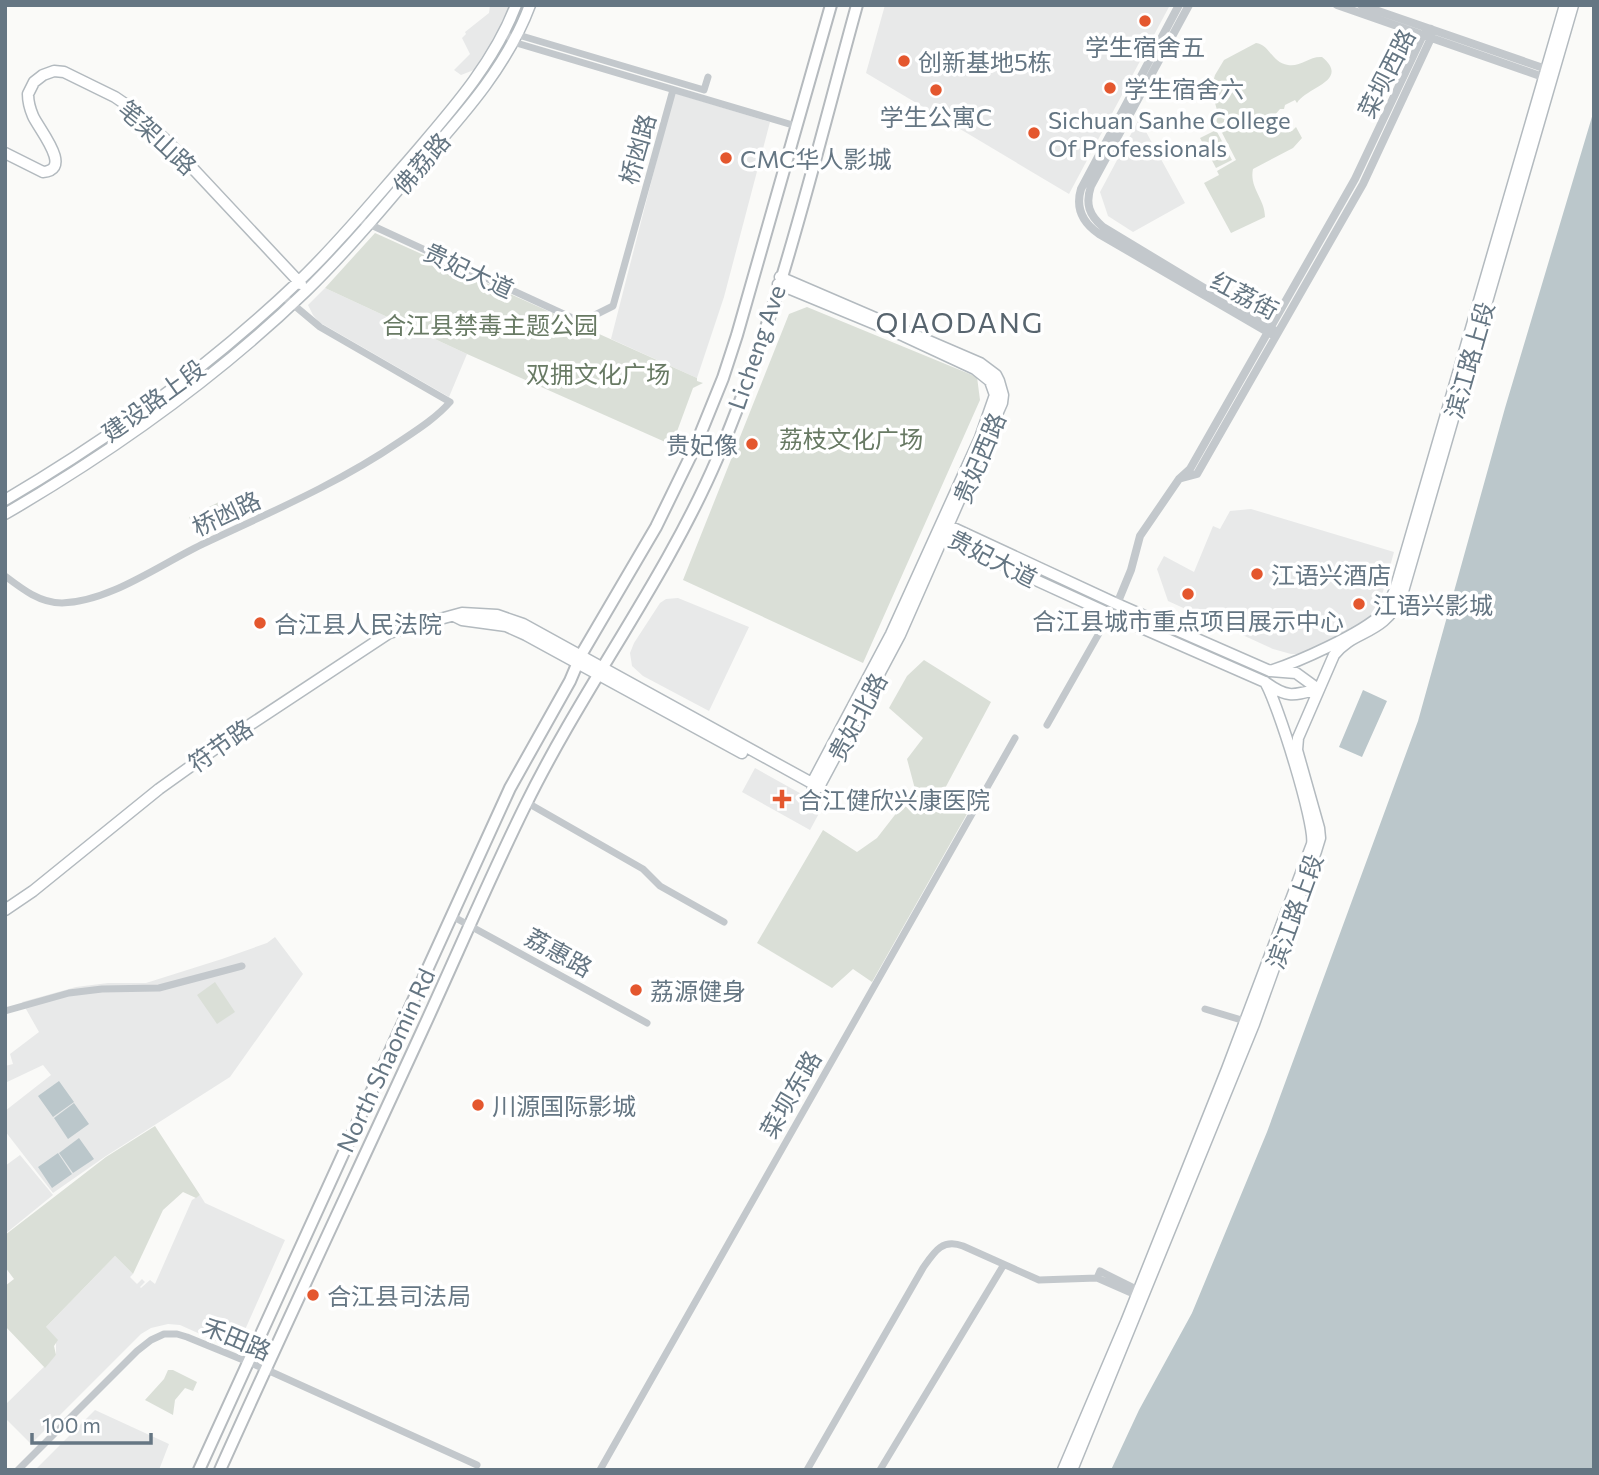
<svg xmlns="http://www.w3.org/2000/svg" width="1599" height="1475" viewBox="0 0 1599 1475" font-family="Commissioner,'Noto Sans SC',sans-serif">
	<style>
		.built { fill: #e8e9e9 }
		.green { fill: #dadfd7 }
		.water { fill: #bbc7cb }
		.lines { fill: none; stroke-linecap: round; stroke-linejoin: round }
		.secondary-casing { stroke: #b3babf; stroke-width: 13 }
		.primary-casing { stroke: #b5babe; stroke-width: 14 }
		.minor { stroke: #c3c8cc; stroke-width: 7 }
		.tertiary { stroke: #c3c8cc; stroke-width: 8 }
		.secondary { stroke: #fff; stroke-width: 10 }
		.primary { stroke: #fff; stroke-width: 10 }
		.poi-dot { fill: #e4572e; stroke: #fff; stroke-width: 2.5 }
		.labels { text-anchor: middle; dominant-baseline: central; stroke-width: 7; stroke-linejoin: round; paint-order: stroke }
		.poi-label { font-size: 24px; fill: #657683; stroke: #fff; text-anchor: start }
		.street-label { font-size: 24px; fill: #657683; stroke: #fff }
		.park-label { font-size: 24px; fill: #687a64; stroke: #fff }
		.quarter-label { font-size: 28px; letter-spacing: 2px; fill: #57646e; stroke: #fff }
	</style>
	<rect width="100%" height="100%" fill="#fafaf8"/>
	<path class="built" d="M490,5H512L479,68L461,75L454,70L470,54L462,38L466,34L465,32L489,13Z
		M885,5H1170L1069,194L866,73Z
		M674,93L770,122L724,297L697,378L611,339Z
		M1139,119L1185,203L1133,232L1108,216L1100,192Z
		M325,288L467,354L449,397L319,322L313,315L308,305Z
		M1251,509L1394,552L1376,617L1303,654H1291L1273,649L1168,601L1157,569L1164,556L1194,572L1213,526L1220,529L1230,511Z
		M678,598L749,627L709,711L643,676L632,666L630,653L634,643L660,603L666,599Z
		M755,768L823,806L810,830L742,792Z
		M275,937L303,974L230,1077L106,1156L53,1193L5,1131V1111L51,1075L43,1065L5,1083V1066L13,1064L10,1054L39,1032L22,1002L76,987L108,983H146L222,959L267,943Z
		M20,1155L53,1195L5,1234V1166Z
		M200,1195L205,1203L285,1240L240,1341L237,1344L227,1346L180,1325L168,1324L151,1328L141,1334L31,1444L5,1418V1405L56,1355V1343L45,1328L115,1256L133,1274L130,1277L137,1284L142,1279L145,1282L140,1287L141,1288L150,1280L155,1284L192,1200Z
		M95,1410L169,1444L159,1470H35Z"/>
	<path class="green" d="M1256,43C1270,45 1272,63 1288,65C1301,67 1309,56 1322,57C1351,81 1306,87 1297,103L1295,100L1285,105L1284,109H1280L1269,122L1275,133L1292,131L1296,127L1302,138L1293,148L1253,169C1249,188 1265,199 1265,217L1231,233L1204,183L1219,175L1217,171L1236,160L1216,121L1217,110L1211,89L1215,75L1224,60Z
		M1216,130L1232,160L1216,168L1200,138Z
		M375,233L697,378V381L703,383L693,388L672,445L467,354L325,288Z
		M807,307L977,377L980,400L863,663L683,580L789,314Z
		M219,502L228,520L197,535L189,517Z
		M924,660L991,702L942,794L967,814L872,982L853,969L832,988L757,943L823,830L857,852L877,838L915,789L907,759L923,738L889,708L907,676Z
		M215,982L235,1012L217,1024L197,995Z
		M155,1126L200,1195L196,1198L183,1192L163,1210L133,1274L115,1256L46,1327L58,1340L54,1346L56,1355L45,1368L5,1326V1286L14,1279L5,1267V1235L106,1157Z
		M168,1370H173L197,1382L193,1391L185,1388L175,1400L173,1415L145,1400L164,1379Z"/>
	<path class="water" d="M1594,110V1470H1111L1139,1410L1192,1313L1267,1132L1418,721L1505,408Z
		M1363,690L1387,701L1362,757L1339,747Z
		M59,1081L74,1102L53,1117L38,1096Z
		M74,1103L89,1124L68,1139L54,1118Z
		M79,1138L94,1159L73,1173L59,1153Z
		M58,1153L72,1174L52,1188L38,1167Z"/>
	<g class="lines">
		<g class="secondary-casing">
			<path id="secondary" d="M5,153L43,172C74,170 38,128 33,116C30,109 28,101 28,94L34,82L43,75L54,71L64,72L115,97L134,110L169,143L301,284
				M780,277L980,363L996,375L999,381L1003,395L1002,403L900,635L819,787L813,791
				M778,284L904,336L975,369L990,381L995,395L980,438L891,634L812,783L813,789
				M5,500C109,439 210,366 298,282C337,245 372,202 408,161C449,113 493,65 516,5
				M5,514C113,451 216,378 306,291C346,252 383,208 419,165C462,116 507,67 530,5
				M943,527L949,526L1117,604L1270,671L1296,673L1318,689
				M941,532L944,538L1110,614L1265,682C1287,698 1292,696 1318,689
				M454,616L462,620L506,626L526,635L742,753
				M1270,671C1298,662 1361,634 1382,614C1388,607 1391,598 1395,590L1565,5
				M5,910L33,891L159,789L233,736L389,633L462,613L497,615L523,624L819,787
				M1063,1470L1126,1322L1227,1069L1312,844C1316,825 1277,701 1265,682
				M1072,1470L1254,1024L1316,851L1320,838L1319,828L1297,750L1298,738L1334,655C1355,628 1383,637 1402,595L1573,5"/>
		</g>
		<g class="primary-casing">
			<path id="primary" d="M199,1470L510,788L570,681L581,655L656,527L695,447L723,378L737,335L831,5
				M220,1470C286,1323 355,1177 422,1031C457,955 489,879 526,804C584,686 665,580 717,459C779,314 815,157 857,5"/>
		</g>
		<path class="minor" d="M504,31L513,42L796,126
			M515,34L704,90L708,77
			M358,219L581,322L613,306L673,90
			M5,576C22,589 40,603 62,603C110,602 162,563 205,543C271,512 339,483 399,442C417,430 436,418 450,402L320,327L283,296
			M1047,725L1110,614
			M526,802L643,869L660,886L724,922
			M452,916L647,1023
			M1205,1009L1248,1022
			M5,1011L69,993L102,989L159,988L242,966
			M1097,1278L1138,1296
			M18,1470L137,1351L151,1340L164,1334H177L187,1337L265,1369L477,1465
			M600,1470L1015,738
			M807,1470L923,1268C934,1252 942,1238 963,1246L1039,1280L1097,1278L1100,1271L1142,1292
			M880,1470L1003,1266"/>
		<path class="tertiary" d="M1179,5L1081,189C1075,209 1083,223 1099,234L1271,334
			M1189,5L1091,186C1085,204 1089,215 1103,227L1274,330
			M1337,5L1543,77H1549
			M1361,5L1546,69L1550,74
			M1182,478L1197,474L1363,184L1431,38V29
			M1110,614L1117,604L1131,570L1140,536L1179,479L1190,469L1355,179L1423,35L1431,29"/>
		<use href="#secondary" class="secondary"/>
		<use href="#primary" class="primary"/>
	</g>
	<g class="poi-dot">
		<circle cx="1145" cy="21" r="7"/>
		<circle cx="904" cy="61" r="7"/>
		<circle cx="1110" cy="88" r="7"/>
		<circle cx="936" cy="90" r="7"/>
		<circle cx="1034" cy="133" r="7"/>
		<circle cx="726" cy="158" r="7"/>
		<circle cx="752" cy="444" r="7"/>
		<circle cx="1257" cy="574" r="7"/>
		<circle cx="1188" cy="594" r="7"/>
		<circle cx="1359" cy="604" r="7"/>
		<circle cx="260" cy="623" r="7"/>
		<path d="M778.5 788.5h7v7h7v7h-7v7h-7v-7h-7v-7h7z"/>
		<circle cx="636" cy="990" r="7"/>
		<circle cx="478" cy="1105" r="7"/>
		<circle cx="313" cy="1295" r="7"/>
	</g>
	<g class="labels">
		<g class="poi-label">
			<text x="1145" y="46" text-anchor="middle">学生宿舍五</text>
			<text x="918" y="61">创新基地5栋</text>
			<text x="1124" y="88">学生宿舍六</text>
			<text x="936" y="116" text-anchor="middle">学生公寓C</text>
			<text x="1048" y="119">Sichuan Sanhe College<tspan x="1048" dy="28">Of Professionals</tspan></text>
			<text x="740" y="158">CMC华人影城</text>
			<text x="738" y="444" text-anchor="end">贵妃像</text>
			<text x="1271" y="574">江语兴酒店</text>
			<text x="1373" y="604">江语兴影城</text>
			<text x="1188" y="620" text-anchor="middle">合江县城市重点项目展示中心</text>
			<text x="274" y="623">合江县人民法院</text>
			<text x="798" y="799">合江健欣兴康医院</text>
			<text x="650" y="990">荔源健身</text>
			<text x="492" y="1105">川源国际影城</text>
			<text x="327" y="1295">合江县司法局</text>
		</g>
		<g class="street-label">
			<text transform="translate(1386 73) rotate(-63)">菜坝西路</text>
			<text transform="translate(158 137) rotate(43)">笔架山路</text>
			<text transform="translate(637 149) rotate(-74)">桥凼路</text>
			<text transform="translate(421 163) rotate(-49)">佛荔路</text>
			<text transform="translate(469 270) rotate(25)">贵妃大道</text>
			<text transform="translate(1245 295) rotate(28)">红荔街</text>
			<text transform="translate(756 347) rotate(-71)">Licheng Ave</text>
			<text transform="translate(1469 360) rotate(-74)">滨江路上段</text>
			<text transform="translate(153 400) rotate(-36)">建设路上段</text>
			<text transform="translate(979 458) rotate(-67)">贵妃西路</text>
			<text transform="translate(226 513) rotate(-25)">桥凼路</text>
			<text transform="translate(993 558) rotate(27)">贵妃大道</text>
			<text transform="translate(857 717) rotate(-62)">贵妃北路</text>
			<text transform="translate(220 745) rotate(-35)">符节路</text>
			<text transform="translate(1294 911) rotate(-70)">滨江路上段</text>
			<text transform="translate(559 952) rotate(29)">荔惠路</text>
			<text transform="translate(385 1060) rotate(-65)">North Shaomin Rd</text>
			<text transform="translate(790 1094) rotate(-60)">菜坝东路</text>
			<text transform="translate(237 1338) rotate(23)">禾田路</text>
		</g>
		<g class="park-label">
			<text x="490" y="324">合江县禁毒主题公园</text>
			<text x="598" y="373">双拥文化广场</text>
			<text x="851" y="438">荔枝文化广场</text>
		</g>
		<g class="quarter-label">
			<text x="960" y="322">QIAODANG</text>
		</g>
	</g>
	<rect width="1599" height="1475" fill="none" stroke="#657683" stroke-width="14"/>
	<path d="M32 1433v10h119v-10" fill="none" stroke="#657683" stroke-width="3.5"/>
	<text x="42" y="1433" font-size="21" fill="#657683" stroke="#ffffff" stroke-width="5" paint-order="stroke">100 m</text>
</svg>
